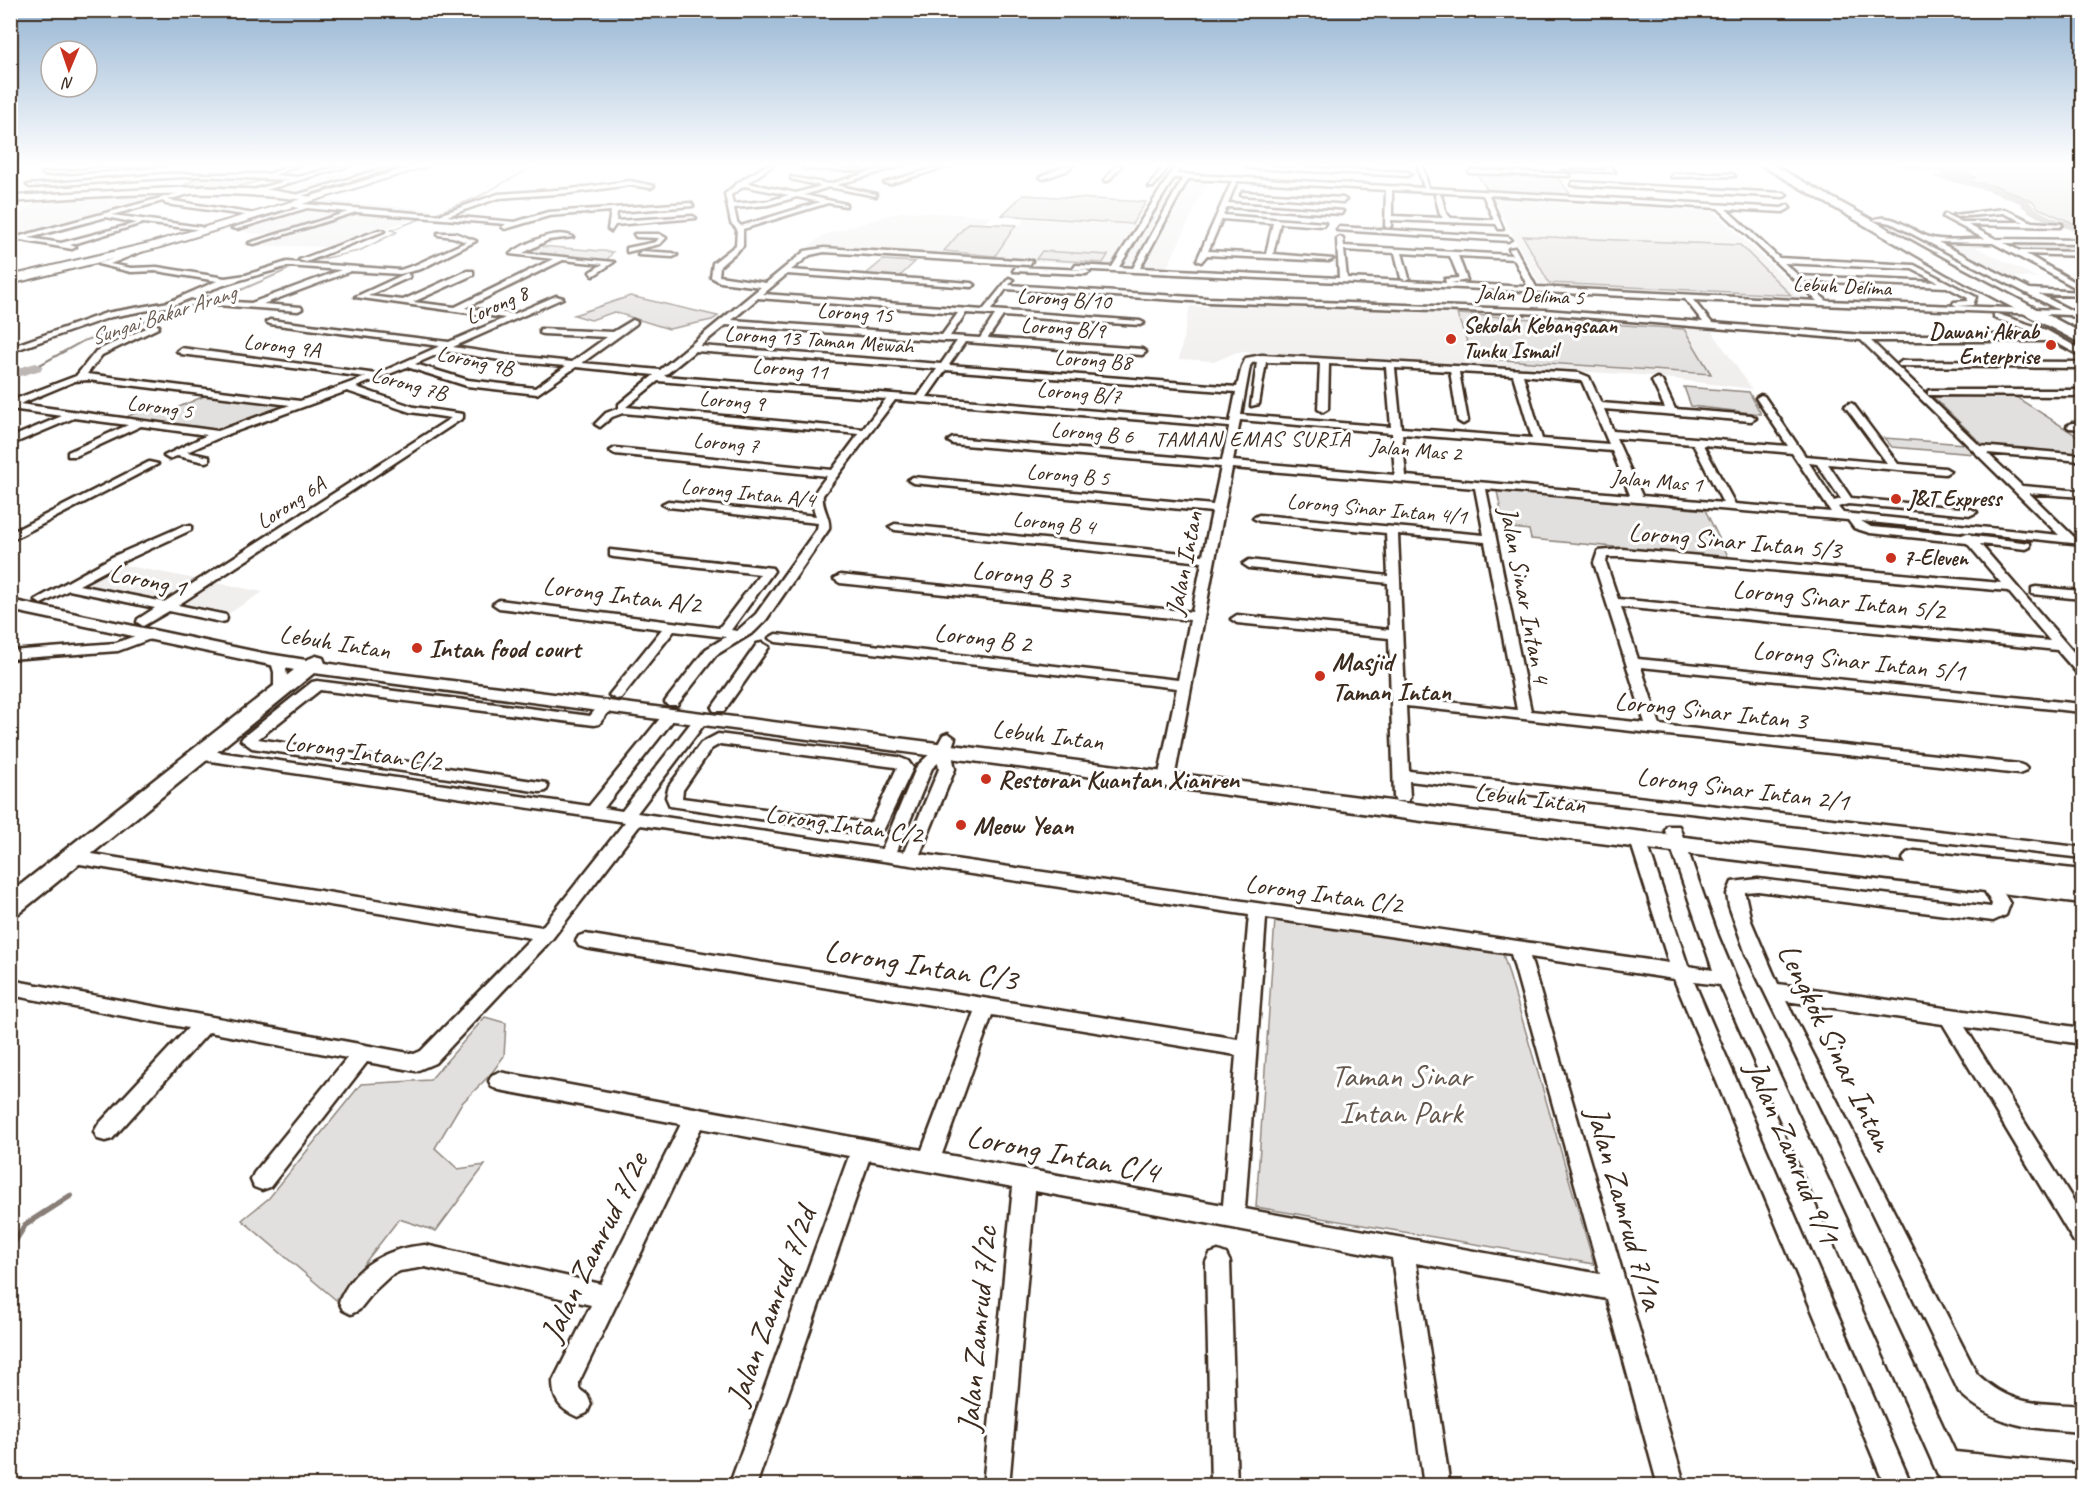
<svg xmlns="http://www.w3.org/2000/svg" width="2093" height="1496" viewBox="0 0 2093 1496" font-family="Caveat,sans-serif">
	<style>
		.built { fill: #f1efee }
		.green { fill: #e2e0de; stroke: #8e857e; stroke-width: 1.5 }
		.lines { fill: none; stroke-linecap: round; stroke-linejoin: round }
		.stream-far2 { stroke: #887e77; stroke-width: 1.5 }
		.stream-far1 { stroke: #887e77; stroke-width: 2 }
		.stream { stroke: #887e77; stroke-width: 6 }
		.river { fill: #bcb6b3; fill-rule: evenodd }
		.street-casing { stroke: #3b2a1e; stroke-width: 5 }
		.secondary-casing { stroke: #3b2a1e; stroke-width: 5 }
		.primary-casing { stroke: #3b2a1e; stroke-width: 4 }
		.highway-casing { stroke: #3b2a1e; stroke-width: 5 }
		.street { fill: #fff; fill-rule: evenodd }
		.secondary { fill: #fff; fill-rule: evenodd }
		.primary { fill: #fff; fill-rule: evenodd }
		.highway { fill: #fff; fill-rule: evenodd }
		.poi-dot { fill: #c8321e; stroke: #fff; stroke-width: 2 }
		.labels { text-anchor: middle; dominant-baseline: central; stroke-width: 6; stroke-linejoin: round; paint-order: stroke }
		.far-street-label { font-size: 22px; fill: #3b2a1e; stroke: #fff }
		.far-water-label { font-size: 22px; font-style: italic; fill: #685b52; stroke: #fff }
		.far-poi-label { font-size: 22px; font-weight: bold; fill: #3b2a1e; stroke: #fff; text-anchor: start }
		.far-neighbourhood-label { font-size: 22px; letter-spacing: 1.5px; fill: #3b2a1e; stroke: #fff }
		.street-label { font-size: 26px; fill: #3b2a1e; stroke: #fff }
		.poi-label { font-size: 26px; font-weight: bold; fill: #3b2a1e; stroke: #fff; text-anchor: start }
		.near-street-label { font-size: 32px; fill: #3b2a1e; stroke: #fff }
		.near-park-label { font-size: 32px; fill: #65584e; stroke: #fff }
	</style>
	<rect width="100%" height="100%" fill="#fff"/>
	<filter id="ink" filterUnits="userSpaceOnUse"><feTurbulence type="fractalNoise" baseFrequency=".0167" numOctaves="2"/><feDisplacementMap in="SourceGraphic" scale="12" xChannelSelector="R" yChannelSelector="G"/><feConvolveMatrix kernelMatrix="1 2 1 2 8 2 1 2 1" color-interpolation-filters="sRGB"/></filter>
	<g filter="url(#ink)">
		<path class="built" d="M374,165H410L297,198L271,194Z
			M1165,176L1209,178L1166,270L1007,259L996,256L808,247L824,235L904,211L990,216L985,223L1021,224L1025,218L1134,225Z
			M192,190L11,239V223L37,200Z
			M1491,195L1708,207L1808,299L1541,287Z
			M320,200L435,210L336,247L241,245L273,236L223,229Z
			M1915,238L1960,239L2038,278L1986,276Z
			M1208,302L1528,313L1709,327L1752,389L1641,375L1258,353L1237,352L1216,361L1179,359L1190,306L1207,307Z
			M103,561L263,592L215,622L51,589Z"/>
		<path class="green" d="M1904,165H2082V227L2038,208L2033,201L1998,187L1953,178H1976L1965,173Z
			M1476,173L1557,176L1571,195L1488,191Z
			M255,175L257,179L264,180L237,187H181L198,177Z
			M1023,195L1146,202L1132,224L1002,215Z
			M968,223L1016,225L995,256L944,251Z
			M1523,236L1740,245L1791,295L1549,283Z
			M2001,242L2082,243V253L2020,250Z
			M539,246L613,252L607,260L522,254Z
			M1042,251L1108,255L1103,263L1036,259Z
			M883,260L915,262L898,278L865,275Z
			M630,296L718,316L712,320L669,329L614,312L591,320L574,315Z
			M1457,314L1684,329L1711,374L1473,358Z
			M1684,387L1749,392L1761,414L1691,406Z
			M209,394L294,404L224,431L124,418L148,407L172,410Z
			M1930,394L2016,397L2082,439V455L1983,445Z
			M1884,438L1965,444L1975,454L1892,447Z
			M1497,491L1705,510L1729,558L1531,539L1529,530L1504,527Z
			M1275,919L1503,954L1594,1264L1256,1207Z
			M485,1017L506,1023L504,1056L491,1074L461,1104L435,1148L458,1169L485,1165L436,1231L399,1219L336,1300L242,1220L269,1198L361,1084L430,1080Z"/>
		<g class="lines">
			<path class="stream-far2" d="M284,271L303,263L359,251L397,232L391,230L476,198L536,165"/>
			<path class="stream-far1" d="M36,367L83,341L241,290L287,270"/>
			<path class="stream" d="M10,1249L25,1225L70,1196"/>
			<path class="river" d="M1890,165H1914L1964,171L1970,176L1960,179L1992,186L2028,199C2036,215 2066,221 2082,226V232C2067,229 2027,217 2020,203L1986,190L1932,177L1945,174Z
				M36,363L43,367L41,370L10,379V370Z"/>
			<g class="street-casing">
				<path id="street" d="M144,165H166L45,175L42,173Z
					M292,165H299L275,175L298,177L344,165H352L255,193L253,190L289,180L198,176L30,187L27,185L164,174H269Z
					M394,165H402L298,197L293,196Z
					M767,165H773L748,183L796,193L821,186L791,179V177L829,184L895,165H903L836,185L876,194V196L829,187L804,195L846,204V206L828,203L743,229V246L720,266L719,276L766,283L805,251L824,248L1032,261L1029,265L824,252L810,255L791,270L971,283L975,285L971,287L787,274L763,294L983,310L1009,278L1013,280L1009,285L1207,298L1545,310L1703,322L1685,299L1073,269L1076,265L1112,267L1176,165H1182L1176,174L1424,188L1417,165H1423L1428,188L1782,208L1788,205L1790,208L1783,212L1726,209L1779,258L1914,265L1976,297L1973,305L1957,306L1953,304L1954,302L1967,301L1968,298L1947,287L1804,281L1827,301L2059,310L1891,223L1873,220C1891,211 1911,231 1929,237C1944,242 1968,238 1985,239L1943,217L1945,214L1962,222H2024L2003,213L1957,217L1954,215L2004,209L2032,222L2062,224L2060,227L1968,225L1996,239L2082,240V244L2004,243L2020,251L2082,252V256L2026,254L2082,286V291L1993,243L1938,242L2030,289L2082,292V296L2039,294L2082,316V321L2069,315L1693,300L1712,323L1863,335H2043L1994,318V314H1997L2046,330L2082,350V355H2079L2053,341H1871L1980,446L2082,455V461L1987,453L2022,486L2082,491V497L2029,493L2074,537L2082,538V544L1861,521L1871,527L1962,535L1967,533L1974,536L2030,543V547L2026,549L1980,544L2082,662V674L2077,673L2057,650L1621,607L1638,659L2082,704V712L1641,667L1660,725L2019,764L2024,766L2027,769L2024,772L2019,774L1406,706L1409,771L2078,847L2082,848V858L1409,781L1410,797L1408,801H1396L1394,797L1389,638L1237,623L1231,619L1237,615L1389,630L1388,583L1249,568L1243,564L1249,560L1388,576L1386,533L1259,521L1253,518L1259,515L1484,535L1475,488L1232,468L1174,779L1166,784L1158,779L1177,688L776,642L769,638L776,634L1178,680L1190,620L840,583L834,579L840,575L1192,612L1202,562L895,530L889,527L895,524L1203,555L1212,512L913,483L908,480L913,477L1213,505L1221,467L953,444L948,441L953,438L1222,461L1229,427L895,400L823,495C821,508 831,517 829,529L766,620L754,632L716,655L677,705H667L665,702L667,699L706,649L726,637L674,631L621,698L616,699L609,695L662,629L499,608L493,604L499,600L719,628L760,574L614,557L610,556V550L772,568L774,571L731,630L737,631L756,614L817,529L818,523L668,507L662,504L668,501L816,516C808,497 816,490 827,476L615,454L610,451L615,448L832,470L859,434L623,413L612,417L600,427L595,424L606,413L619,408V404L654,375L576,367L537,394L467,386L407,367L356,387L414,407L463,414V418L178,605L226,615L227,618L226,621L221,622L169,611L143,626L137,622L138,619L155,608L69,590L41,604L35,600L114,556L183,526H191V530L122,562L79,585L164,602L451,418L410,412L347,391L223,436L187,452L209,457V461L205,462L177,456L169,459L164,456L207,435L141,426L76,456H68V452L128,425L74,418L10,445V438L62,416L10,409V401L76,376L96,351L155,324L159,326L158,328L102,355L87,374L300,401L366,377L181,354L177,351L181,348L377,374L440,346L270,324L266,322L270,320L449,342L505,318L355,297L407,273L410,277L368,296L403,300L467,271H473V275L413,302L455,307L553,259L510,254C525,243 556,228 573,237L548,240L523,253L614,262L593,276L590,272L603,264L563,260L465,308L514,314L556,296L563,298L453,347L506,355L572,362L607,337L543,334L540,333V329L613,332L633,320L637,322L636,324L582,363L660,370L761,287L720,282L711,277L713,263L736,245L737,229L731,223L725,194L739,182ZM1174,178H1183L1133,268L1119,267ZM1188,179L1232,181L1197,260L1201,262L1207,255L1329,261L1333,259L1273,254L1280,223L1323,226L1325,223L1223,215L1227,207L1341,214L1343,211L1228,203L1237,181L1386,190L1385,226L1388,228L1391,226V220L1496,224L1499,229H1503L1489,195L1718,208L1817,301L1536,287L1515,248L1509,249L1512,255L1344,246L1343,239L1340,237L1337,239L1339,278L1140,268ZM744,186L789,195L768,201L733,204L731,195ZM1392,190L1483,195L1494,220L1451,218L1446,213L1441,195L1438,193L1435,195L1440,214L1443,218L1392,216ZM797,197L820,202L741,226L737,222L734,208L768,205ZM1222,219L1273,223L1266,254L1208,251ZM1344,250L1395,253L1401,278L1405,280L1409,278L1402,253L1450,256L1459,278L1445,279L1446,283L1347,278ZM1458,256L1514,259L1528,287L1451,283L1467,280ZM1784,263L1912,269L1938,282L1799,276ZM1006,289L1207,302L1545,314L1861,340L2059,535L1843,513L1838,507L1848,504L1971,515L1977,512L1971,509L1851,498L1828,464L1945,474L1950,471L1945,468L1898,464L1853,404L1850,403L1845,406L1887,463L1805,456L1764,396L1761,395L1756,398L1788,446L1613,431L1604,409L1751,421L1756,418L1751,415L1675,409L1662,381L1657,378L1652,381L1665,408L1601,403L1589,377L1579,373L1262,355L1246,358L1242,366L1237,387L949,365L965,342L1142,355L1146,352L1142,349L988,338L1003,316L1140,325L1144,323L1140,321L991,310ZM758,298L958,313L942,335L732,320ZM966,313L995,315L980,338L950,336ZM726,325L944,341H957L941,364L700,346ZM445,351L506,361L566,366L535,388L468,380L415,364ZM695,351L937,369L918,396L664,376ZM1257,362L1251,406L1259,404L1266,362L1320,363L1318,409L1323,412L1328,409L1329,364L1386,367L1391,427L1241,415L1250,366L1252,363ZM1395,368L1450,371L1458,421L1463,424L1468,421L1459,372L1513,375L1532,438L1401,428ZM946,370L1236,392L1230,422L927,397ZM1523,375L1582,381L1609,444L1542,439ZM88,380L290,405L218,431L20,404L75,381ZM658,381L886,399L863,429L626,407ZM1240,420L1392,433L1395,475L1233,461ZM1402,434L1612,451L1630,495L1406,476ZM1616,438L1693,444L1723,503L1642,496ZM1703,445L1792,453L1831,512L1735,504ZM1809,463L1817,464L1841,499L1834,501ZM1486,489L1848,520L1854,528L1870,533L1967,543L2001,583L1622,549L1598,551L1594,563L1645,723L1531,711ZM1398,534L1485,542L1517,710L1405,697ZM1607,557H1622L2008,591L2050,641L1618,599L1606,563Z
					M944,165H952L889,184L884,183Z
					M1067,165H1073L1066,171L1043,179L1040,177Z
					M1116,165H1122L1108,181H1104Z
					M1164,165H1170L1153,187H1149Z
					M1248,165L1408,172L1411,174L1408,176L1249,168L1246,166Z
					M1603,165H1609L1615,172L1561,171L1607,170Z
					M806,166L859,169L862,171L804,169Z
					M1471,170L1567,174L1570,176L1469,173Z
					M1673,174H1732L1735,176L1671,177Z
					M630,181L654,186L651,188L630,185L571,193L499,198L447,216L515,222L548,212L691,203L693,206L617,212L616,221L693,216L696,218L615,225L611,231L608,229L611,211L549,216L505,229L502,227L506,224L356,212L254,244L249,243L348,212L307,208L237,229L232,228L299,208L289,206L291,203L439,215L498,194L571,189Z
					M1573,182L1784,193L1787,195L1784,197L1571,185Z
					M205,186L207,189L167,200L255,214L252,216L166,204L163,201L112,215L201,227L203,230L143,223L70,245L76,247L72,249L21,240L10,243V239ZM106,217L137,223L61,243L29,238Z
					M1243,192L1343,198L1346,200L1343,202L1241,195Z
					M10,211L15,212L16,213L10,215Z
					M1339,227L1508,237L1511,239L1508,241L1337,230Z
					M379,230L384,231L306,262L299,260Z
					M438,233H455L476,241L421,269L400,274L351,271L263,304L301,307L302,309L298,311L217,305L191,298L171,306L111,317L10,352V347L106,313L169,302L217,281L157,271L131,272L98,264L142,248L148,249L110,264L131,268L157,267L225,278L246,275L287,262L400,270L415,265L466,242L453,237L438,235ZM288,266L341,270L251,303L217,301L198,295C227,282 257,276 288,266Z
					M634,234H659L666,238L660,244L627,252V248L656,242L659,238L636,237Z
					M641,251L673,253L677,255L673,257L638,255Z
					M1016,267L1086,270L1090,272L1086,274L1013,271Z
					M1902,361L2082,362V368L1899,366L1898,364Z
					M1931,390H2082V396L1928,395V391Z
					M2072,423H2082V429L2069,428L2067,426Z
					M149,462L158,464L10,541V533Z
					M2036,587L2082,591V599L2032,594V588Z
					M148,631L155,635L153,638L118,651L10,659V651L116,643Z
					M762,643L769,647L724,711H714L712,708L714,705L757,644Z
					M278,658L285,662L288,683L296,687L281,695L274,691V672L271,662Z
					M317,681L590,716L602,702L607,701L614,705L599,724L594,725L320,690L258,739L546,783L548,787L546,791L540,792L252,748L241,740L243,737L312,682Z
					M671,710L678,714L604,808L622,811L697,715L702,714L709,718L637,813L882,849L917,766L936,748L943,735L948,733L955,738L951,750L955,769L920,854L1669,963L1630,840L1632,836H1644L1646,840L1688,966L1713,970L1665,830L1667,826H1679L1718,936L1747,1005L1955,1452L2082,1465V1486H2023L1968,1480L1970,1486H1943L1720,985L1694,982L1912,1486H1885L1674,979L1530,957L1685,1486H1658L1607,1299L1416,1263L1450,1486H1424L1392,1258L1035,1191L1009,1486H983L1013,1187L869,1160L756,1486H729L849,1156L701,1128L579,1382V1389L587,1395L591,1404L587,1413L578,1417C560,1409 553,1401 553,1381L591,1305L425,1267L400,1271L390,1276L375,1290L359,1310L351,1314L343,1310L339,1302C354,1265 387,1248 425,1245L601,1284L681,1124L499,1090L492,1087L489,1081L492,1075L499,1072L922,1150L974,1012L585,948L579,946L576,941L579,936L585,934L1238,1039L1249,915L640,825L552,939L435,1063L416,1071L367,1062L270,1187L262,1190L254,1187L251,1180L254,1173L347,1058L209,1032L112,1139L105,1141L98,1139L94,1132L98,1125L188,1028L10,995V980L414,1054L421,1051L531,938L74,863L68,861L66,857L68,853L74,851L542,927L625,822L204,760L196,755L204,750L589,806L666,711ZM938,763L939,769L904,852L897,851L932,768ZM1266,918L1511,954L1600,1274L1245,1209ZM992,1015L1236,1055L1223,1205L942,1154Z
					M718,734L898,757L908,761L913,768L884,829L870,835L670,806L666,797L669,786L701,743ZM720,744L895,767L897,768L872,821L868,823L682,798L683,790L711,749Z
					M1990,878L1996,880L2010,904L2006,915L1993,921L1758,891L1745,892V894L1751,921L1778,984L2082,1028V1044L1965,1027L2082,1214V1245L2074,1242L1943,1024L1786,1001L1977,1374C2014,1408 2036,1402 2082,1406V1432C2032,1428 1997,1428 1959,1392L1746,954L1729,906L1727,894L1732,882L1758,879L1991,907L1992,904L1981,884L1984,880Z
					M1218,1251L1226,1254L1230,1262L1237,1486H1211L1206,1262L1210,1254Z"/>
			</g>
			<g class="secondary-casing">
				<path id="secondary" d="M196,187L270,190L311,197L307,200C208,188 110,195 10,202V196Z
					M10,600L262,653L306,660L316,656L323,658L325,663L374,671L1422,805L1906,864L1903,859L1907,853L1915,851L2082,870V903L1422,821L314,673L19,913L10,916V893L294,670L10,610Z"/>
			</g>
			<g class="primary-casing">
				<path id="primary" d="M418,165H431L157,248L10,284V276L150,243Z"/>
			</g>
			<g class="highway-casing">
				<path id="highway" d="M1761,165H1773L1957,267L2082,333V344L1947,273Z"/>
			</g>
			<use href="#street" class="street"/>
			<use href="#secondary" class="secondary"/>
			<use href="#primary" class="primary"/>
			<use href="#highway" class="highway"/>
		</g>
	</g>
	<linearGradient id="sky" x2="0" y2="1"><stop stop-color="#96b5d3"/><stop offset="0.44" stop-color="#fff"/><stop offset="1" stop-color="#fff" stop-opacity="0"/></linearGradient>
	<rect width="2093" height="374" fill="url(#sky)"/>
	<g class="poi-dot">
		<circle cx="1451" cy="339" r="6"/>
		<circle cx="2051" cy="345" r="6"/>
		<circle cx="1896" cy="499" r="6"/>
		<circle cx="1891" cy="558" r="6"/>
		<circle cx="417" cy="648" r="6"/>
		<circle cx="1320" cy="676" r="6"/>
		<circle cx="986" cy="779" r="6"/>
		<circle cx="961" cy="825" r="6"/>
	</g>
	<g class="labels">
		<g class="far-street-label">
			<text transform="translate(1842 286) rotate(3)">Lebuh Delima</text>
			<text transform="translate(1530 295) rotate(3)">Jalan Delima 5</text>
			<text transform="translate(1064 299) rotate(4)">Lorong B/10</text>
			<text transform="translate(497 305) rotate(-24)">Lorong 8</text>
			<text transform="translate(855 313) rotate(4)">Lorong 15</text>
			<text transform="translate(1063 328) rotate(4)">Lorong B/9</text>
			<text transform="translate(819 340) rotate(4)">Lorong 13 Taman Mewah</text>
			<text transform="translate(282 346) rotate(7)">Lorong 9A</text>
			<text transform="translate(1093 360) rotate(4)">Lorong B8</text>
			<text transform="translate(475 361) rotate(12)">Lorong 9B</text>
			<text transform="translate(790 369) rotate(5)">Lorong 11</text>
			<text transform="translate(409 384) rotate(15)">Lorong 7B</text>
			<text transform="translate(1079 393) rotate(5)">Lorong B/7</text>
			<text transform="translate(732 401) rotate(5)">Lorong 9</text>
			<text transform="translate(160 407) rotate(8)">Lorong 5</text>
			<text transform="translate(1092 433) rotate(5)">Lorong B 6</text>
			<text transform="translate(726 443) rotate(5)">Lorong 7</text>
			<text transform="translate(1416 450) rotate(5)">Jalan Mas 2</text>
			<text transform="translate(1068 475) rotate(5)">Lorong B 5</text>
			<text transform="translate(1657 481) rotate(5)">Jalan Mas 1</text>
			<text transform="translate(748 493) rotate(6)">Lorong Intan A/4</text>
			<text transform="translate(291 503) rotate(-33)">Lorong 6A</text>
			<text transform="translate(1377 509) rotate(5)">Lorong Sinar Intan 4/1</text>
			<text transform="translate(1054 523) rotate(6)">Lorong B 4</text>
		</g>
		<g class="far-water-label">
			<text transform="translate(163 315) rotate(-18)">Sungai Bakar Arang</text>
		</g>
		<g class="far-poi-label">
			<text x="1463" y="326">Sekolah Kebangsaan<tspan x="1463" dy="25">Tunku Ismail</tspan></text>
			<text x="2039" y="332" text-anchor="end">Dawani Akrab<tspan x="2039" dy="25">Enterprise</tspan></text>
			<text x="1908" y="499">J&amp;T Express</text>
			<text x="1903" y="558">7-Eleven</text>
		</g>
		<g class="far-neighbourhood-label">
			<text x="1253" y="439">TAMAN EMAS SURIA</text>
		</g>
		<g class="street-label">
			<text transform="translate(1735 541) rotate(5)">Lorong Sinar Intan 5/3</text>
			<text transform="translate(1184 563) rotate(-79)">Jalan Intan</text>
			<text transform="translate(1021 575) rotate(6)">Lorong B 3</text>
			<text transform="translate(148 580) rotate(12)">Lorong 1</text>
			<text transform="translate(622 595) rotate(7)">Lorong Intan A/2</text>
			<text transform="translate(1525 595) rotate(79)">Jalan Sinar Intan 4</text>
			<text transform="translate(1839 600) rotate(6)">Lorong Sinar Intan 5/2</text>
			<text transform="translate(983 638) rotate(7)">Lorong B 2</text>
			<text transform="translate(335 642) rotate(9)">Lebuh Intan</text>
			<text transform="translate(1859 661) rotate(6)">Lorong Sinar Intan 5/1</text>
			<text transform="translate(1711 711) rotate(6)">Lorong Sinar Intan 3</text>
			<text transform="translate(1048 735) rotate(7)">Lebuh Intan</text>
			<text transform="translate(363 752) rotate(8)">Lorong Intan C/2</text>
			<text transform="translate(1743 789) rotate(7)">Lorong Sinar Intan 2/1</text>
			<text transform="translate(1530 798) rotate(7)">Lebuh Intan</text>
			<text transform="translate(844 824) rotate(8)">Lorong Intan C/2</text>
			<text transform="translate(1324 894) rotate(8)">Lorong Intan C/2</text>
		</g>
		<g class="poi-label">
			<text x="429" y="648">Intan food court</text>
			<text x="1332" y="661">Masjid<tspan x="1332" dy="30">Taman Intan</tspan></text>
			<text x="998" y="779">Restoran Kuantan Xianren</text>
			<text x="973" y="825">Meow Yean</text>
		</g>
		<g class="near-street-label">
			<text transform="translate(921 965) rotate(9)">Lorong Intan C/3</text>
			<text transform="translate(1836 1047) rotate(64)">Lengkok Sinar Intan</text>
			<text transform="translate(1793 1152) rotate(67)">Jalan Zamrud 9/1</text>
			<text transform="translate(1063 1154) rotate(11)">Lorong Intan C/4</text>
			<text transform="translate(1625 1208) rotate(74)">Jalan Zamrud 7/1a</text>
			<text transform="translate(594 1247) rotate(-64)">Jalan Zamrud 7/2e</text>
			<text transform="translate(771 1306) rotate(-70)">Jalan Zamrud 7/2d</text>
			<text transform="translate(977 1329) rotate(-85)">Jalan Zamrud 7/2c</text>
		</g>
		<g class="near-park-label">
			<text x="1401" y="1075">Taman Sinar<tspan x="1401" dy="37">Intan Park</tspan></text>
		</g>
	</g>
	<rect width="2093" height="1496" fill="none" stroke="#fff" stroke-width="36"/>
	<rect x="18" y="18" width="2057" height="1460" fill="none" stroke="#3b2a1e" stroke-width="2" filter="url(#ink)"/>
	<g transform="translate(69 69) rotate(182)"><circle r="28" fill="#ffffff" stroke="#b1aaa5" stroke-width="1.5"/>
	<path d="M0-4.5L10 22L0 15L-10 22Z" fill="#c8321e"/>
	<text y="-9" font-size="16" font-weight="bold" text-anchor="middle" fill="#3b2a1e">N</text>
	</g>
</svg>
